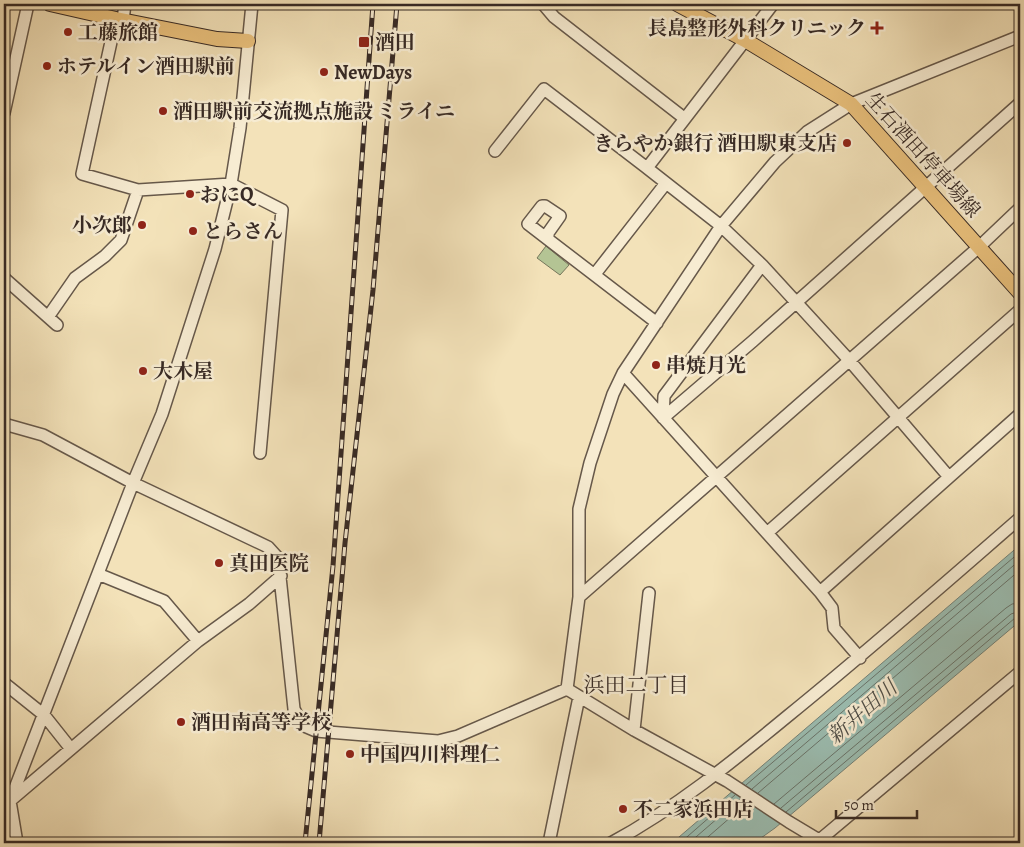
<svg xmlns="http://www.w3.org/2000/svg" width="1024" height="847" viewBox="0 0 1024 847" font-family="Alegreya,'Noto Serif JP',serif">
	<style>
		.green { fill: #b4c494; stroke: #76775c }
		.water { fill: #9bbdb1; stroke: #738279 }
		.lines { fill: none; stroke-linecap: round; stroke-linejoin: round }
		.shore { stroke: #69746b; stroke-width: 1 }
		.minor-casing { stroke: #66584a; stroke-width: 14 }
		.major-casing { stroke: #372a25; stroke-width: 16 }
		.minor { stroke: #f7ecd2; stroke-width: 11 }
		.major { stroke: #eac17c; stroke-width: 14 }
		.rail-casing { stroke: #372a25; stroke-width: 5 }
		.rail { stroke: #f7ecd2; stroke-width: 3; stroke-dasharray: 9; stroke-linecap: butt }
		.poi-dot { fill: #8f2418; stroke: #f7ecd2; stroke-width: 2 }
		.labels { text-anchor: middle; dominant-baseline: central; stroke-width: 5; stroke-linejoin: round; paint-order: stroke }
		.poi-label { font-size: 20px; font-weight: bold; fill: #372a25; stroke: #f7ecd2; text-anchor: start }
		.street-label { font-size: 20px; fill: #372a25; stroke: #f7ecd2 }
		.neighbourhood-label { font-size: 21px; fill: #372a25; stroke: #f7ecd2 }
		.water-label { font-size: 21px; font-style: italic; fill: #504f48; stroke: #f7ecd2 }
	</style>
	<rect width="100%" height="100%" fill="#f3e2b9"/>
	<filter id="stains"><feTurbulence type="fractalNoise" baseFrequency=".004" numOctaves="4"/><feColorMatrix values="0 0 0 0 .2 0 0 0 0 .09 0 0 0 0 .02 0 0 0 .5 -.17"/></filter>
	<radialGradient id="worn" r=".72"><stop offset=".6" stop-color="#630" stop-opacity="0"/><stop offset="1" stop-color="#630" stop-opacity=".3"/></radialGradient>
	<path class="green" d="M546,246L569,265L560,275L537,258Z"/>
	<path class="water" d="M1020,545V621L775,828L754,843H672Z"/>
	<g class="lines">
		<path class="shore" d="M746,785L1020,552
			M752,789L1020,560
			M758,793L1020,570
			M774,804L1006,608L1012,604L1020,603
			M781,808L1011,614L1020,611
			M786,812L1015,618L1020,617
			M680,843L735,795
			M689,843L741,798
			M701,843L747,803"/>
		<g class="minor-casing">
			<path id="minor" d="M543,4L554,17L684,118
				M773,4L647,168L721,226L762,265L849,360L949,477
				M116,19L82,174L138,190L231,184L282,210L260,453
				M123,20L125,4
				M4,113L28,4
				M495,151L544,89L647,168
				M548,239V233L560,216L545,206H542L528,224L657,323
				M762,265L664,396L663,418L753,341L1020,103
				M595,274L666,183
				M4,278L57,325
				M48,317L75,278L105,256L121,240L138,190
				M623,373L820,592L832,608L834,628L860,658
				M4,424L43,435L133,483L268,547L278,558L294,709L302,725L316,731L438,741L458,736L567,689
				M767,533L1020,310
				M98,574L164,601L198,641
				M820,592L1020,414
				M579,597L979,247L1020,208
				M4,683L44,715L71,749
				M567,689L579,597V509L590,463L613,394L623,373L721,226L775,162L807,132L851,104L1020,36
				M567,689L634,730L727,781L789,822L824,843
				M634,730L649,593
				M11,800L198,641L249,604L281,576
				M17,843L10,801L133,483L162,414L215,249L231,184L240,128L252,4
				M549,843L579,697
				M611,843C676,808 732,762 789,715C868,651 944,584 1020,518
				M816,843L1020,672"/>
		</g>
		<g class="major-casing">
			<path id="major" d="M50,4L116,19L217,39L248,41
				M677,4L745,40L851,104L1020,293"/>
		</g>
		<use href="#minor" class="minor"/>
		<use href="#major" class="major"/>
		<g class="rail-casing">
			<path id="rail" d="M305,843L333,566L373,4
				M319,843L345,543L373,290L397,4"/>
		</g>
		<use href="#rail" class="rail"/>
	</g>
	<g class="poi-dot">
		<path d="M874.5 20.5h5v5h5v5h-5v5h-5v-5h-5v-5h5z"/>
		<circle cx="68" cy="32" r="5"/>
		<rect x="358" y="36" width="12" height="12" rx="2.5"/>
		<circle cx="47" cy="66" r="5"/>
		<circle cx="324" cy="72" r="5"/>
		<circle cx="163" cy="111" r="5"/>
		<circle cx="847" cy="143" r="5"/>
		<circle cx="190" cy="194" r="5"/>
		<circle cx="142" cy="225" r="5"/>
		<circle cx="193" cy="231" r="5"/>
		<circle cx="656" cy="365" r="5"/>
		<circle cx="143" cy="371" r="5"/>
		<circle cx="219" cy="563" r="5"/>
		<circle cx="181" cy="722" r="5"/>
		<circle cx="350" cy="754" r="5"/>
		<circle cx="623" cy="809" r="5"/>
	</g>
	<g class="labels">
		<g class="poi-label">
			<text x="866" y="28" text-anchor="end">長島整形外科クリニック</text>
			<text x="78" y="32">工藤旅館</text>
			<text x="375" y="42">酒田</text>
			<text x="57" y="66">ホテルイン酒田駅前</text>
			<text x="334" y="72">NewDays</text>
			<text x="173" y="111">酒田駅前交流拠点施設 ミライニ</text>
			<text x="837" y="143" text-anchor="end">きらやか銀行 酒田駅東支店</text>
			<text x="200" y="194">おにQ</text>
			<text x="132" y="225" text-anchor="end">小次郎</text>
			<text x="203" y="231">とらさん</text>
			<text x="666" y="365">串焼月光</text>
			<text x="153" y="371">大木屋</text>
			<text x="229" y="563">真田医院</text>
			<text x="191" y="722">酒田南高等学校</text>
			<text x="360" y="754">中国四川料理仁</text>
			<text x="633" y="809">不二家浜田店</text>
		</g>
		<g class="street-label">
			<text transform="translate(923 155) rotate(48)">生石酒田停車場線</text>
		</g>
		<g class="neighbourhood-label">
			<text x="636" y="685">浜田二丁目</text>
		</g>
		<g class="water-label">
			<text transform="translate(862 712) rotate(-41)">新井田川</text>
		</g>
	</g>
	<rect width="1024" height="847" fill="none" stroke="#f3e2b9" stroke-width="20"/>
	<rect x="5" y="5" width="1014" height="837" fill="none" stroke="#372a25" stroke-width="2.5"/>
	<rect x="10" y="10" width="1004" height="827" fill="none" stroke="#372a25"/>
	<path d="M836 810v8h81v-8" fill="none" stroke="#372a25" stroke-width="2.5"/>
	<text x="844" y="810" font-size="15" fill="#372a25" stroke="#f7ecd2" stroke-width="4" paint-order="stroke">50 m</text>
	<rect width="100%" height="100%" filter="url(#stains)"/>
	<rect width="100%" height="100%" fill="url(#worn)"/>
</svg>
